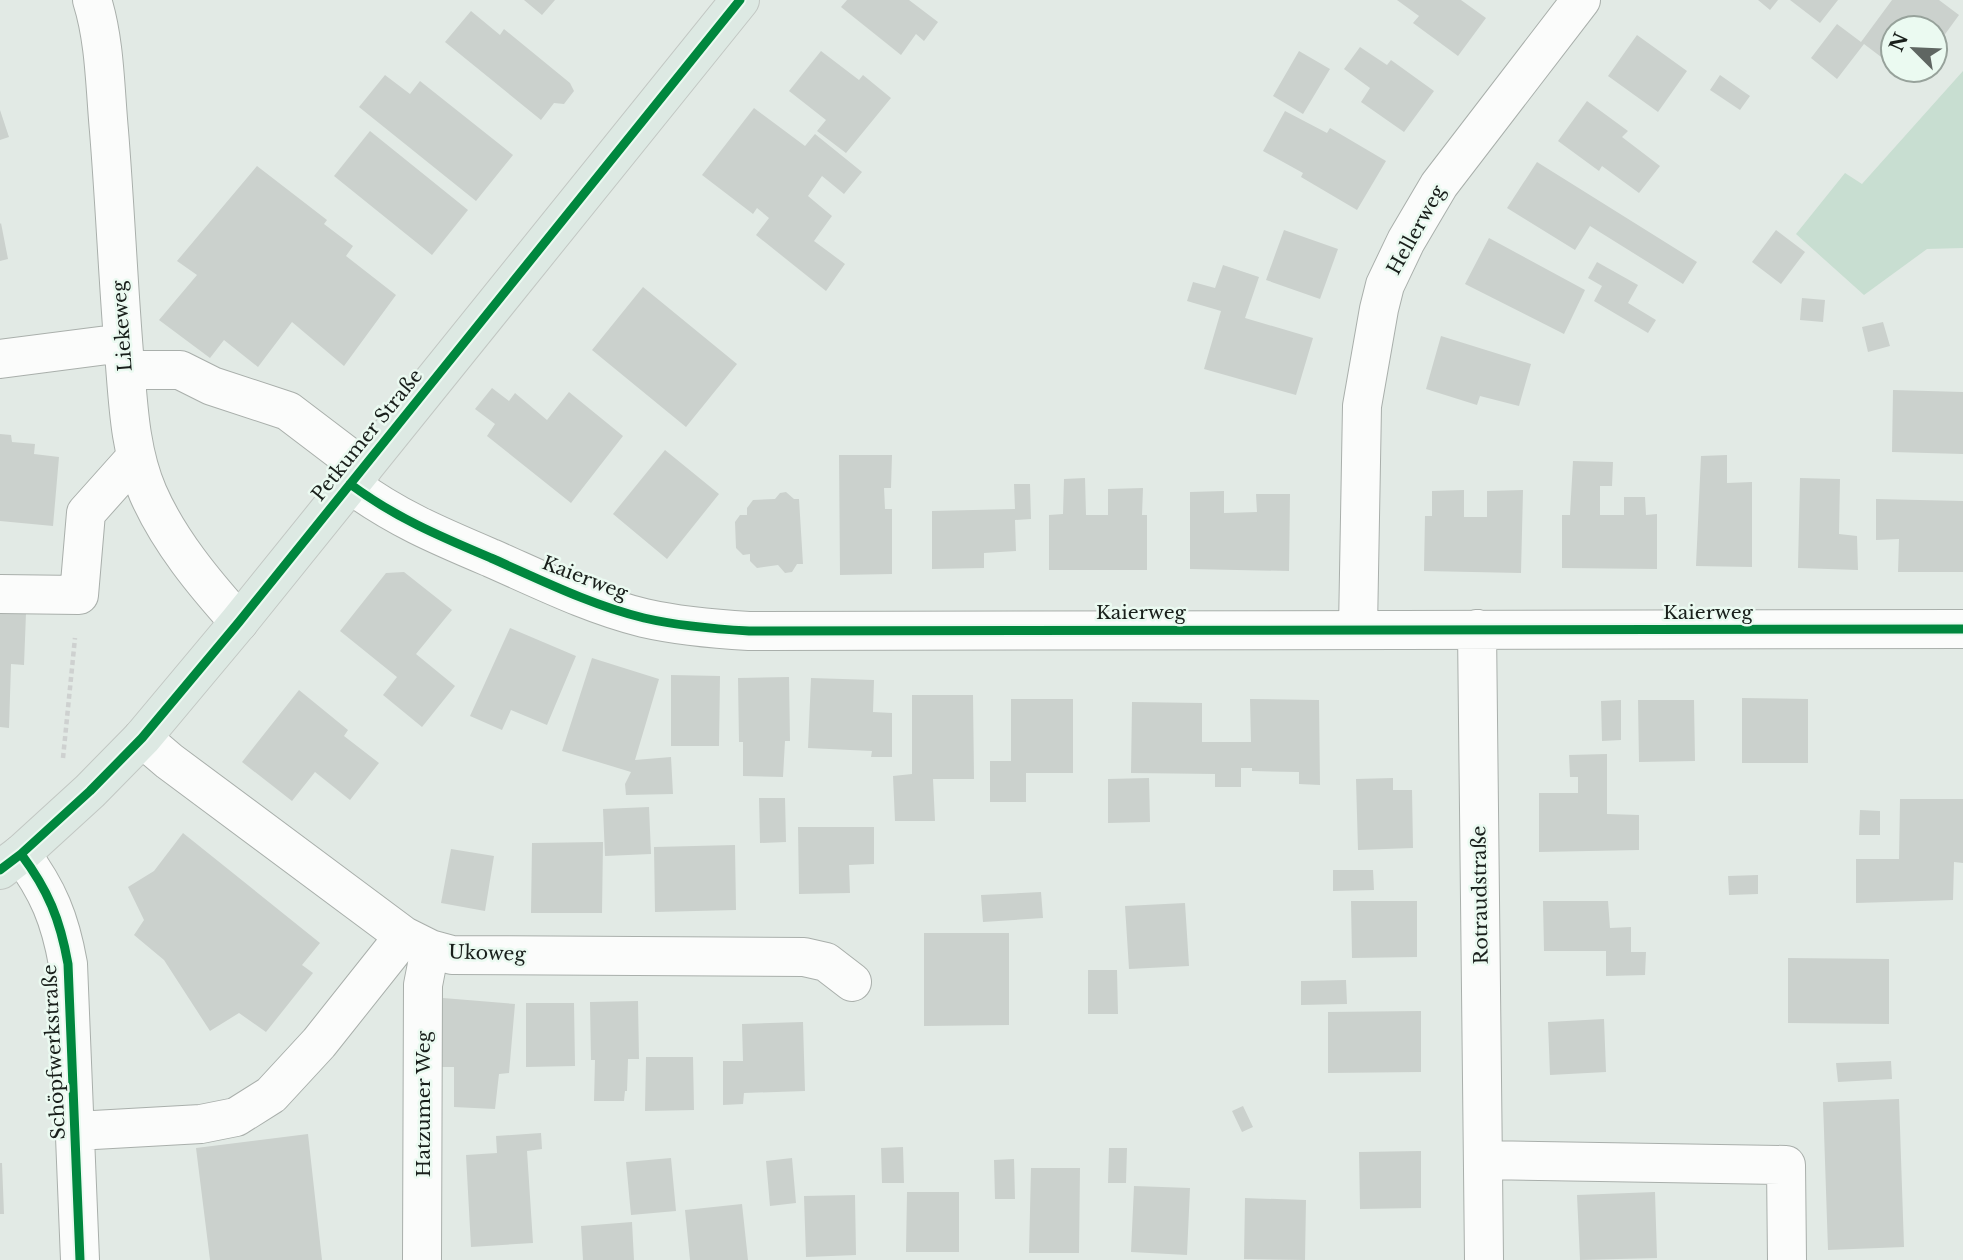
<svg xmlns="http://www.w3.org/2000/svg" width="1963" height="1260" viewBox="0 0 1963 1260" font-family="'Libre Baskerville',serif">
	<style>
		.green { fill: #c8ded1 }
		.building { fill: #cbd1cd }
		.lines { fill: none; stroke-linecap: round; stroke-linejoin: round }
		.minor-casing { stroke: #a9afab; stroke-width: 40 }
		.major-casing { stroke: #c2c7c3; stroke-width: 40 }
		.path { stroke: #ced1d0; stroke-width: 4.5; stroke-dasharray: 5 3.5; stroke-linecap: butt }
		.minor { stroke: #fbfcfb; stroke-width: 38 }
		.major { stroke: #dde9e3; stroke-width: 38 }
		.cycleway-casing { stroke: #ebfaf1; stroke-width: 13 }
		.cycleway { stroke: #00873e; stroke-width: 9 }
		.labels { text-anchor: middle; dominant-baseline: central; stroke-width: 5; stroke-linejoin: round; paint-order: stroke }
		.street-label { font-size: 19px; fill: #191f1b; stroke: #ebfaf1 }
	</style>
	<rect width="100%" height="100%" fill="#e2eae5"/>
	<path class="green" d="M1963,71V248L1927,249L1864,295L1796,234L1845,173L1862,184Z"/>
	<path class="building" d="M524,0H555L542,15Z
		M847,0H909L938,22L924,41L916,34L901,55L841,7Z
		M1397,0H1461L1486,18L1458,56L1413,23L1419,16Z
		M1758,0H1778L1770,10Z
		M1790,0H1838L1820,23Z
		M1892,0H1939L1959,15L1935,48V28H1893V66L1864,44L1837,79L1811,58L1837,24L1861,42Z
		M471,11L500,35L504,29L570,83L574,91L564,104L554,103L541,120L445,42Z
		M1637,35L1687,71L1658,112L1608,76Z
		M1360,47L1387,65L1391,60L1434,91L1404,132L1361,102L1370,88L1344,69Z
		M821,51L859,80L863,75L891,98L846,153L817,131L826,120L789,91Z
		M1299,51L1330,69L1303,114L1273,96Z
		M1899,70H1919L1912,80Z
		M385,75L410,94L420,81L513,155L476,201L359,107Z
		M1720,75L1750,96L1740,110L1710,90Z
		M1587,101L1628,131L1622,137L1660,166L1639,193L1602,166L1599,171L1558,141Z
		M754,108L805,146L815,134L862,172L844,194L822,176L808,196L832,216L814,241L845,264L826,291L756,235L769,218L757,208L753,214L702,175Z
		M0,110L9,137L0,140Z
		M1285,111L1327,133L1330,128L1386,161L1357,210L1301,177L1303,173L1263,151Z
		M370,131L468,210L432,255L334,176Z
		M1537,162L1697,262L1683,284L1590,226L1575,250L1507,208Z
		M257,166L327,220L324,224L353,246L346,256L396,295L344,366L292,322L258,367L224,340L210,358L159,320L197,275L177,261Z
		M1,223L8,259L0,261V224Z
		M1284,230L1338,249L1320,299L1266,280Z
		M1776,230L1805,252L1781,284L1752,262Z
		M1489,238L1585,290L1564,334L1465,284Z
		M1597,262L1638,285L1628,303L1656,320L1648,333L1594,301L1602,286L1588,278Z
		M1223,265L1259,277L1245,318L1313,338L1296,395L1204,369L1221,311L1187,301L1193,282L1215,288Z
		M643,287L737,364L686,427L592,350Z
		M1802,298L1825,300L1823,322L1800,320Z
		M1883,322L1890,346L1868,352L1862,327Z
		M1441,336L1531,364L1519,406L1480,396L1477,405L1426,389Z
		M492,388L509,401L515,393L547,420L569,392L623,436L571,503L487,436L495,424L475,409Z
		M1893,390L1963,392V454L1892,452Z
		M0,434L11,435L12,442L35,444L34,454L59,457L53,526L0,521Z
		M665,450L719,494L667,559L613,514Z
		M839,455H892L891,488H884L885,509H892V574L840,575Z
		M1727,455V483L1752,482V567L1696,566L1701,456Z
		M1573,461L1613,462L1612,486H1600V515H1624V497H1645L1646,515L1657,514V569L1562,568V515H1570Z
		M1085,478L1086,515H1108V489L1143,488L1142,515H1147V570H1049V515L1063,514L1064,479Z
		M1800,478L1840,479L1839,534L1857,536L1858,570L1798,568Z
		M1014,484H1030L1031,519L1015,520L1016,551L984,553V568L932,569V511L1015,509Z
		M1464,490V517H1487V491L1523,490L1521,573L1424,571L1425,516H1432V491Z
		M1224,491V513L1257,512L1256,494H1290L1289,571L1190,569V492Z
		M786,492L794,499H799L803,564H797L792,572L785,573L778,565L757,568L750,561V554L743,555L736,548L735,522L740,515H747V508L753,500L775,499L780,493Z
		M1876,499L1963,501V572H1898L1899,539L1876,540Z
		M404,572L452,610L416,654L455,686L422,727L383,695L397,677L340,631L386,573Z
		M0,612L26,613L24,665L11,664L9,728L0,727Z
		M510,628L576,656L547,725L511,710L502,730L470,716Z
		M592,658L659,679L635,760L671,757L673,794L626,795L625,784L631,772L562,751Z
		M671,675L720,676L719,746H671Z
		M789,677L790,741H785L783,777L743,776V742H739L738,678Z
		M811,678L874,680L873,712L892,713V757H871L872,751L808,748Z
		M299,690L348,730L344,736L379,763L350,800L315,772L292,801L242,762Z
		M912,695H973L974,779H933L935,821H895L893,776L912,774Z
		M1742,698L1808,699V763H1742Z
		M1011,699H1073V773H1026V802H990V761H1011Z
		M1250,699L1319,700L1320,785L1299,784V772L1252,771V768H1241V787H1215V774L1131,773L1132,702L1202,703V742H1251Z
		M1621,700V740L1602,741L1601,701Z
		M1638,700H1694L1695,761L1639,762Z
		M1607,754V814L1639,815V850L1539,852V793H1578V777H1570L1569,755Z
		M1149,778L1150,822L1108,823V779Z
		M1393,778V790H1412L1413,848L1358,850L1356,779Z
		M759,798H785L786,842L760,843Z
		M1900,799H1963V863L1954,862L1953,900L1856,903V859H1899Z
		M649,807L651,854L605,856L603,809Z
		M1860,810L1880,811V835H1859Z
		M798,827H874V864L849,865L850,893L799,894Z
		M183,833L320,943L302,965L313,973L266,1032L239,1013L210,1031L164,960L134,935L144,920L128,887L154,871Z
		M603,842L602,913H531L532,843Z
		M735,845L736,910L655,912L654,847Z
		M451,849L494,856L485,911L441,903Z
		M1333,870H1373L1374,890L1333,891Z
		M1758,875V894L1729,895L1728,876Z
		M1041,892L1043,918L983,922L981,895Z
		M1351,901H1417V957L1352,958Z
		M1543,901H1608L1610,928L1631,927V952H1646L1645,975L1606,976V951H1544Z
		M1185,903L1189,966L1129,969L1125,906Z
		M924,933H1009V1025L924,1026Z
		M1788,958L1889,959V1024L1788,1023Z
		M1088,970H1117L1118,1014H1088Z
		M1346,980L1347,1004L1301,1005V981Z
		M443,998L515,1004L509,1073L499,1074L495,1109L454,1107V1067H437Z
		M638,1001L639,1059H628L627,1091H625L624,1101H594L595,1060H591L590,1002Z
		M526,1003H574L575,1066L526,1067Z
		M1421,1011V1072L1328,1073V1012Z
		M1604,1019L1606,1072L1550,1075L1548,1022Z
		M803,1022L805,1091L744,1093L743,1104L723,1105V1061H743L742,1024Z
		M646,1057H693L694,1110L645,1111Z
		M1891,1061L1892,1079L1838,1082L1836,1063Z
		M1899,1099L1904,1247L1828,1250L1823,1102Z
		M1243,1106L1253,1127L1242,1132L1232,1111Z
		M541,1133L542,1149L527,1151L533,1243L471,1247L466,1155L497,1153L496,1136Z
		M308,1134L322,1260H210L196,1148Z
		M903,1147L904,1183H882L881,1148Z
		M1109,1148H1127L1126,1183H1108Z
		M1421,1151V1208L1360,1209L1359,1152Z
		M671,1158L676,1211L631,1215L626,1162Z
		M792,1158L796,1203L770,1206L766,1161Z
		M1014,1159L1015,1199H995L994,1160Z
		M0,1163H2L4,1214H0Z
		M1031,1168H1080L1079,1253H1029Z
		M1134,1186L1190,1188L1187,1255L1131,1252Z
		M907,1192H959V1252H906Z
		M1655,1192L1657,1258L1580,1260L1577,1195Z
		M855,1195L856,1255L806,1257L804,1196Z
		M1245,1198L1306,1200L1305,1260L1244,1259Z
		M742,1204L748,1260H690L685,1210Z
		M632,1222L634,1260H583L581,1226Z"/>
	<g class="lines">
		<g class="minor-casing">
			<path id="minor" d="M92,0C105,41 105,88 109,131C115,205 118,279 124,353C128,399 129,449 148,493C169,541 204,583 239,622
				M0,359L123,343
				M126,370H180L212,386L288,411L363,468
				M350,484C396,518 439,536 491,558C541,580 591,605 644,618C679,626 714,629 749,631L1963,629
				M0,594L79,595L86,513L136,457
				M1358,629L1362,406L1379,309L1385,285L1406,241L1439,185L1581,0
				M1477,629L1484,1260
				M142,738L169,761L404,936L430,949L452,955L804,957L826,962L852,982
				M21,854C48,890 60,919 68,964L80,1260
				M76,1131L201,1124L236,1117L271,1095L319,1043L404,936
				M1483,1160L1786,1165L1787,1260
				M422,1260L423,985L430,949"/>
		</g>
		<g class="major-casing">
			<path id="major" d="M0,870L21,854L90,791L142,738L239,622L740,0"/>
		</g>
		<path class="path" d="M63,758L75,638"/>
		<use href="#minor" class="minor"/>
		<use href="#major" class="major"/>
		<g class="cycleway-casing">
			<path id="cycleway" d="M350,484C396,518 439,536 491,558C541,580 591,605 644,618C679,626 714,629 749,631L1963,629
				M21,854C48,890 60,919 68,964L80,1260
				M0,870L21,854L90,791L142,738L239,622L740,0"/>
		</g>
		<use href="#cycleway" class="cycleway"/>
	</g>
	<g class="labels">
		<g class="street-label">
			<text transform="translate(1416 230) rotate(-61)">Hellerweg</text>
			<text transform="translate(122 326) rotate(-94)">Liekeweg</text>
			<text transform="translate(367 435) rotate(-51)">Petkumer Straße</text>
			<text transform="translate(585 578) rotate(21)">Kaierweg</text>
			<text x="1141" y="612">Kaierweg</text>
			<text x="1708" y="612">Kaierweg</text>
			<text transform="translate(1480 895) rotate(-91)">Rotraudstraße</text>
			<text transform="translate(487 953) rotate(2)">Ukoweg</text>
			<text transform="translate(54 1052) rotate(-93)">Schöpfwerkstraße</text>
			<text transform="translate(423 1104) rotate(-90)">Hatzumer Weg</text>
		</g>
	</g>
	<g transform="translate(1914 49) rotate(294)"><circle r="33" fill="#ebfaf1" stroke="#97a29b" stroke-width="2"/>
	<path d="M0-5L12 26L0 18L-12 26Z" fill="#5f6662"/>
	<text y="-10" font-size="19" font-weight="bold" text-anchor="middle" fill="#191f1b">N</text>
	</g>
</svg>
